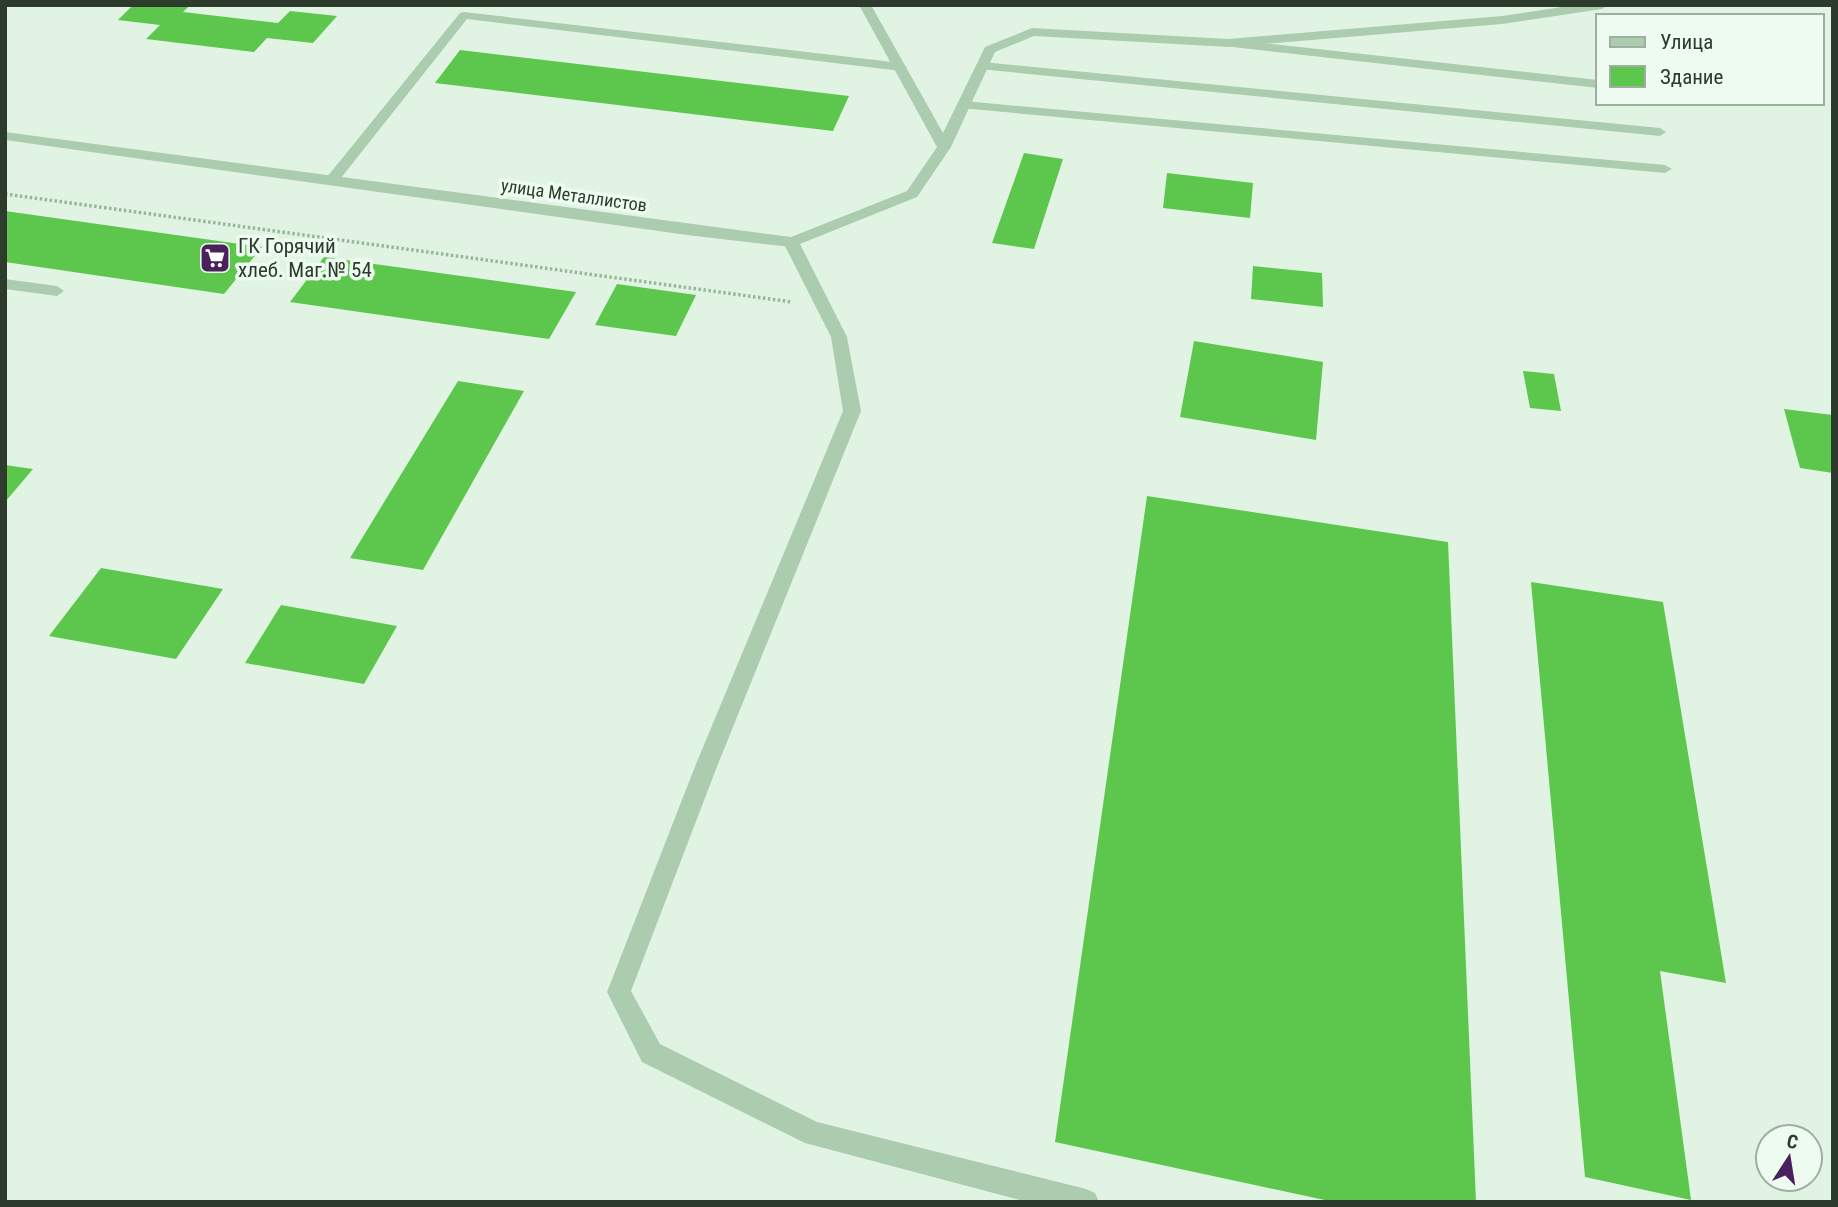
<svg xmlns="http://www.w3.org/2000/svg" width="1838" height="1207" viewBox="0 0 1838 1207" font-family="'Roboto Condensed',sans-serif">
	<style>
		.building { fill: #5cc74c }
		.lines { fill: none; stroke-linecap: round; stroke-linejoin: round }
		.path { stroke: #96b898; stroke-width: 3.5; stroke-dasharray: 2.5 2.5; stroke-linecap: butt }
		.service { fill: #acccaf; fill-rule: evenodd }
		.minor { fill: #acccaf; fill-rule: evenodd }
		.tertiary { fill: #acccaf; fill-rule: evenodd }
		.labels { text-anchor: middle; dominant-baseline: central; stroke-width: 7; stroke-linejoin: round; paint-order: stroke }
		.far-street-label { font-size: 18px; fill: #2c3b2b; stroke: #eefbf0 }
		.poi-label { font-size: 21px; fill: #2c3b2b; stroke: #eefbf0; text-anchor: start }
	</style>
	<rect width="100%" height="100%" fill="#e1f4e4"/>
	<path class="building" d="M133,5H190L183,12L278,23L290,11L337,16L313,43L267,38L254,52L146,39L160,25L118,20Z
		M460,50L849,96L833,131L435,83Z
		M1024,153L1063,159L1034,249L992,243Z
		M1167,173L1253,183L1250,218L1163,208Z
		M5,211L262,247L224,294L5,262Z
		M324,257L576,292L549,339L290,302Z
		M1253,266L1322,273L1323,307L1251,299Z
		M617,284L696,295L676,336L595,325Z
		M1194,341L1323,362L1316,440L1180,417Z
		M1523,371L1554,374L1561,411L1530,408Z
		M458,381L524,391L423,570L350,558Z
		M1784,409L1833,415V473L1800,468Z
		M5,465L33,469L5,502Z
		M1147,496L1448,542L1476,1202H1334L1055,1142Z
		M101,568L223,589L176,659L49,636Z
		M1531,582L1663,602L1726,983L1660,971L1691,1200L1585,1177Z
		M281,605L397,626L364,684L245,663Z"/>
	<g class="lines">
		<path class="path" d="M5,194L792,302"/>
		<path class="service" d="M464,12L901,63L907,67L901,71L467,19L337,183H327V177L460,13Z
			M1228,39L1598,80V88L1224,46L1222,43Z
			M983,62L1660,128L1666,132L1660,136L979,69V63Z
			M964,101L1665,165L1672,169L1665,173L960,108L958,105Z
			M5,279L57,286L64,291L57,296L5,289Z"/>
		<path class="minor" d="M859,5H871L943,133L985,47L1032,28L1228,39L1502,16L1575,5H1608L1602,9L1502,24L1228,47L1034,36L995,52L951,147L917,197L800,244L847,337L861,411L718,764L631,991L660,1044L817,1122L1086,1189L1095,1193L1099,1202H1027L805,1143L642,1062L607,992L696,764L843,411L831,337L783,242L786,239L907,191L937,147Z"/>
		<path class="tertiary" d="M5,132L791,237L799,242L791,247L687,235L5,140Z"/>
	</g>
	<defs>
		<g id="supermarket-square" transform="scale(1.575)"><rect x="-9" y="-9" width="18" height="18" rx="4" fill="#4a205d" stroke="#eefbf0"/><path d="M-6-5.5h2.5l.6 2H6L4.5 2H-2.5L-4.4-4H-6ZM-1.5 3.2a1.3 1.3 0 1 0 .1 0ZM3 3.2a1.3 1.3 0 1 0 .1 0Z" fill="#fff"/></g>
	</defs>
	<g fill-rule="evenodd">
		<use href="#supermarket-square" x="215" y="258"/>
	</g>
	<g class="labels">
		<g class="far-street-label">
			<text transform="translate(574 195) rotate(8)">улица Металлистов</text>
		</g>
		<g class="poi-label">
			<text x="238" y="246">ГК Горячий<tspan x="238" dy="24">хлеб. Маг.№ 54</tspan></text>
		</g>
	</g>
	<rect width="1838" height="1207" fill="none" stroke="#2c3b2b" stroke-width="14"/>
	<rect x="1596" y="14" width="228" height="91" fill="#eefbf0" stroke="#a0aea1" stroke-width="2"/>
	<rect x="1610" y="37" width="35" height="10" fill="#acccaf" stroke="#a0aea1" stroke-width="2"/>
	<text x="1660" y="49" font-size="21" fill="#2c3b2b">Улица</text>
	<rect x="1610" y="66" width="35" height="21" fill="#5cc74c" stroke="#a0aea1" stroke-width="2"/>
	<text x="1660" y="84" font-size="21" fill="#2c3b2b">Здание</text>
	<g transform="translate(1789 1158) rotate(12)"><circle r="33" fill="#eefbf0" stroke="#a0aea1" stroke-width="2"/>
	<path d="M0-5L12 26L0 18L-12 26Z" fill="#4a205d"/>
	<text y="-10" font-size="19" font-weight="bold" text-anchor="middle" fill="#2c3b2b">С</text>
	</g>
</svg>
